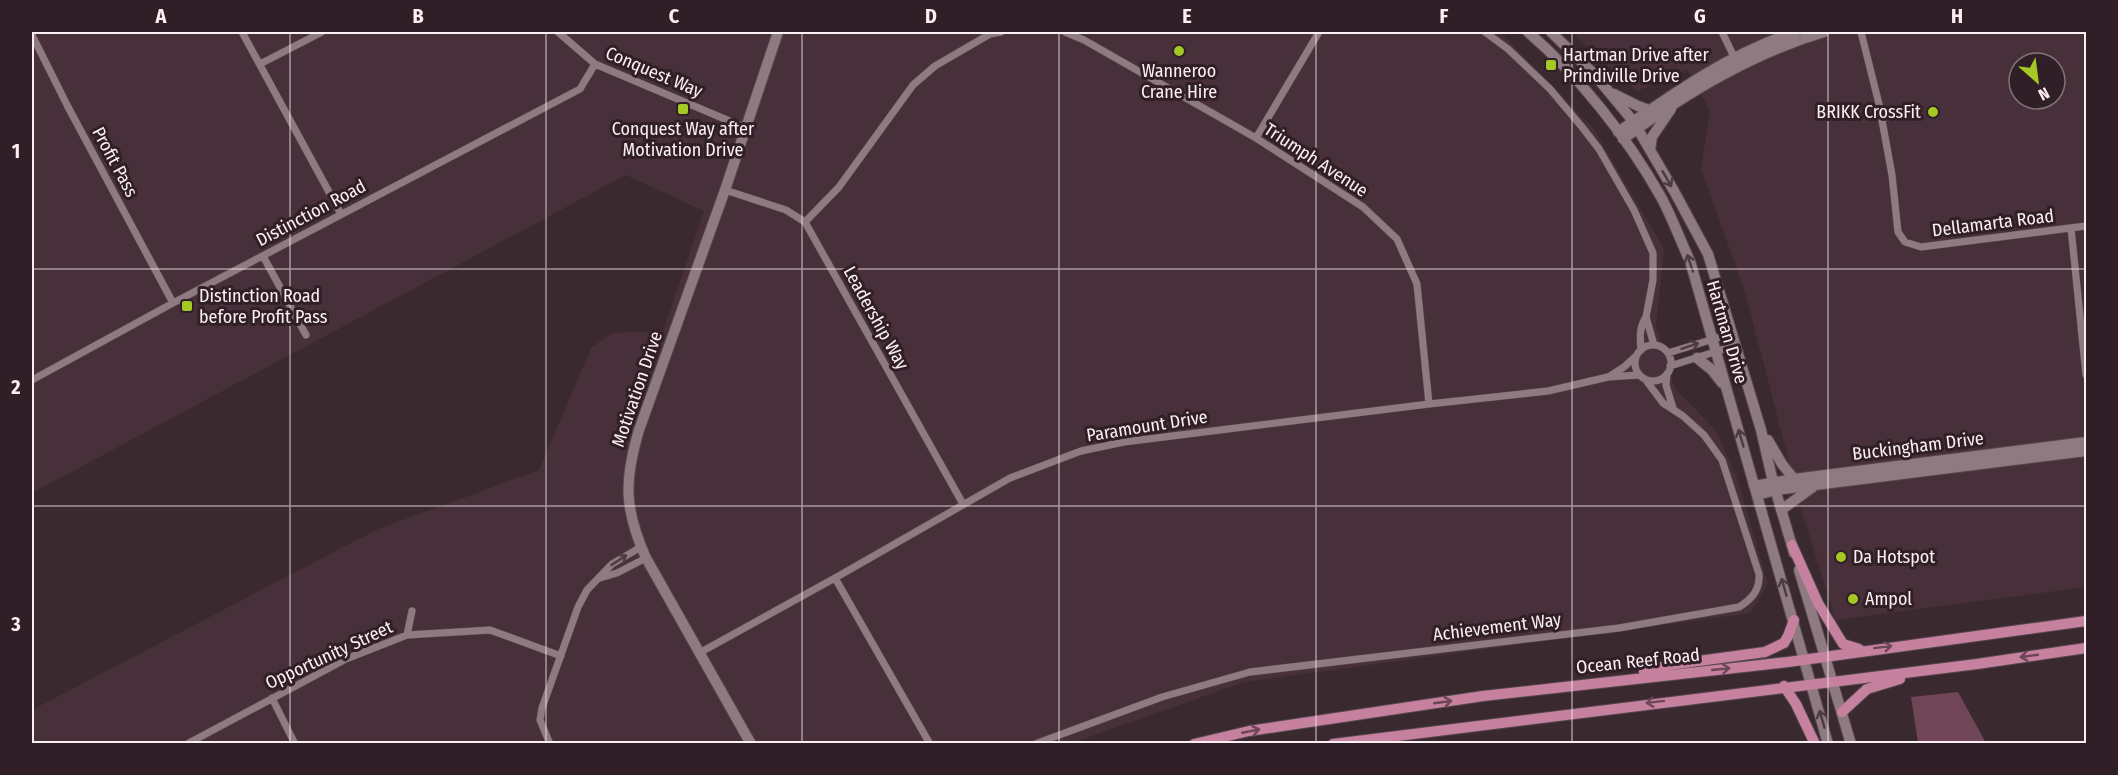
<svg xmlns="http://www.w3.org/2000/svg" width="2118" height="775" viewBox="0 0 2118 775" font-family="'Fira Sans Condensed',sans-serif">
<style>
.built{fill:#48303a;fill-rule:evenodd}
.green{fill:#6f4557}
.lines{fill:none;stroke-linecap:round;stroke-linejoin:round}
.street-casing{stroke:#56474d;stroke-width:8}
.secondary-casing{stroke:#56474d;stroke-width:12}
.primary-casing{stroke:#56474d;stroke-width:12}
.street{stroke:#8f7a82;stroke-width:7}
.secondary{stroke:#8f7a82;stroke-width:10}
.primary{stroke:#c6819f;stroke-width:10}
.oneway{stroke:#4d3a42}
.oneway2{stroke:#6d4657}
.grid{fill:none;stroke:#fceff4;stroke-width:1.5;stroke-opacity:0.55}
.poi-dot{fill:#a4c824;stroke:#311f27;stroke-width:2}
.labels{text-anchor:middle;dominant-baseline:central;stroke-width:6;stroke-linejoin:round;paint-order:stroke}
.poi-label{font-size:18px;fill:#fceff4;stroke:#311f27;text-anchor:start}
.street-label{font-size:18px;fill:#fceff4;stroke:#311f27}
.neatline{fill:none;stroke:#fceff4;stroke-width:2}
.grid-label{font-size:20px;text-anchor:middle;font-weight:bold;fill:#fceff4}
</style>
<rect width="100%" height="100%" fill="#3b2930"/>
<path class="built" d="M32 32H1497L1504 36 1593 128 1664 249 1656 326 1674 387 1716 431 1736 475 1768 584 1750 613 1244 682 1072 743H32V710L378 529 539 470 591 348 612 333 663 331 704 211 626 175 32 493Z
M1571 32H2086V587L1836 620 1804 519 1745 292 1701 169 1710 111 1688 70 1637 91ZM2019 63H2055V99H2019Z"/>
<path class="green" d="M1958 692 1986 743H1918L1911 697Z"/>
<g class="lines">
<g class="street-casing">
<path id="street" d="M242 32 341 214
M558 32 595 64 746 128
M1065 32 1084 40 1256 138 1363 207 1397 239 1417 284 1429 404
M1485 32 1508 49 1550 89 1582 127 1599 149 1634 210 1653 253V280L1646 317 1654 345
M1722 32 1736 61
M1861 32 1879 104 1892 175 1898 232 1905 242 1921 247 2086 226
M32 35 67 105 173 303
M260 64 322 32
M1256 138 1319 32
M725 190 786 210 805 222 963 504
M805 222 839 187 913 85 935 66 990 34 1001 32
M2071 228 2086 375
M263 256 306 335
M1635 363a18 18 0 1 1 36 0a18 18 0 1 1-36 0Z
M1641 350C1640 338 1639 328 1646 317
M1668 353 1733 333
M1670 366 1737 345
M1667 374 1666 385 1673 408
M1610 376 1624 367 1636 356
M32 380 173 303 580 89 595 64
M600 578 617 573 646 558
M835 578 930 744
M407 635 412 611
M701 652 835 578 1010 478 1081 451 1124 442 1429 404 1548 391 1608 377 1639 375
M272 698 295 744
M187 744 346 659 407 635 490 630 561 656
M550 744 540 720 542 708 578 607 587 590 612 564 641 547
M1035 744 1162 697 1250 672 1619 628 1739 607C1752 599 1760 590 1759 574L1722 460 1704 435 1683 416 1663 403 1645 379"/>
</g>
<g class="secondary-casing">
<path id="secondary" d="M1528 32C1580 77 1627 137 1661 197 1672 217 1680 240 1690 261L1828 744
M1551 32 1594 74 1633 121 1674 191 1708 254 1761 430 1773 482 1794 553
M1614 94 1638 106 1649 110
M1618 132C1674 93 1729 54 1795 32
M1623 139C1685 94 1750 54 1824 32
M1650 150 1652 137 1671 109
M1697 358 1712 370 1722 383
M1768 440 1782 464 1794 479
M1754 486 1794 479 2086 442
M1757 495 1776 490 2086 451
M1781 510 1813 487
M1799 570 1851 744
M751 744 646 558C624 509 624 481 639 430L725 190 778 32"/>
</g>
<g class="primary-casing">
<path id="primary" d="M1792 545 1818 603 1843 644 1859 649
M1644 672 1669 665 1765 652 1784 643 1788 636 1794 620
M1784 686 1796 704 1815 744
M1842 712 1867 689 1900 679
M1194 744 1249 731 1483 696 1788 662 2086 621
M1333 744 1977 664 2086 648"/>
</g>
<use href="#street" class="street"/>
<use href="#secondary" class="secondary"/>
<use href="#primary" class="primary"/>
</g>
<defs><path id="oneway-shaft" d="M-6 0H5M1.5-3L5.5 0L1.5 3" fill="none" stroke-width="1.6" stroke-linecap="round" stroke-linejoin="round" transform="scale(1.5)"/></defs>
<g class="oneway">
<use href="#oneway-shaft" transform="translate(1667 179) rotate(60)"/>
<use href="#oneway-shaft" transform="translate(1690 263) rotate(-109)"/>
<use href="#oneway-shaft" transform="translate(1690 346) rotate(-18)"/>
<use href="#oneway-shaft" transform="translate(1741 438) rotate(-106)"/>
<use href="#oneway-shaft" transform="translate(619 560) rotate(-33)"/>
<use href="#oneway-shaft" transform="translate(1784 587) rotate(-106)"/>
<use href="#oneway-shaft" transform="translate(1822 719) rotate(-106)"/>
</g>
<g class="oneway2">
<use href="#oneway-shaft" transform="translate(1883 647) rotate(-7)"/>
<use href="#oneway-shaft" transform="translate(2029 656) rotate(172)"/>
<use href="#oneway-shaft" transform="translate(1721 669) rotate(-6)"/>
<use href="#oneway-shaft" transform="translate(1443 702) rotate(-8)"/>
<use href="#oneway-shaft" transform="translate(1655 702) rotate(173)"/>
<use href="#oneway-shaft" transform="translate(1251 731) rotate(-11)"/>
</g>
<path class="grid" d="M290 32V744M546 32V744M802 32V744M1059 32V744M1316 32V744M1572 32V744M1828 32V744M32 269H2086M32 506H2086"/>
<g class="poi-dot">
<circle cx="1179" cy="51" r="6"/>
<rect x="1545" y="59" width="12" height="12" rx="3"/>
<rect x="677" y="103" width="12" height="12" rx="3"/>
<circle cx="1933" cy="112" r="6"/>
<rect x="181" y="300" width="12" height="12" rx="3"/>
<circle cx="1841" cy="557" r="6"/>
<circle cx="1853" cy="599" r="6"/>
</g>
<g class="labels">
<g class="poi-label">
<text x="1563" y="55">Hartman Drive after<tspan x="1563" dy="21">Prindiville Drive</tspan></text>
<text x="1179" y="71" text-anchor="middle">Wanneroo<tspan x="1179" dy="21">Crane Hire</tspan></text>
<text x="1921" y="112" text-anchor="end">BRIKK CrossFit</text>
<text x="683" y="129" text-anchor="middle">Conquest Way after<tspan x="683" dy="21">Motivation Drive</tspan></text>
<text x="199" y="296">Distinction Road<tspan x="199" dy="21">before Profit Pass</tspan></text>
<text x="1853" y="557">Da Hotspot</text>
<text x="1865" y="599">Ampol</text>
</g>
<g class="street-label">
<text transform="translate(654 72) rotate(23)">Conquest Way</text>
<text transform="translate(1316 160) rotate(33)">Triumph Avenue</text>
<text transform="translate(115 162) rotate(62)">Profit Pass</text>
<text transform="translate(311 213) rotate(-28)">Distinction Road</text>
<text transform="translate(1993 223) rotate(-7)">Dellamarta Road</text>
<text transform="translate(876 318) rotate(61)">Leadership Way</text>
<text transform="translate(1727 332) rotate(74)">Hartman Drive</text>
<text transform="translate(637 389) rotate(-71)">Motivation Drive</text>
<text transform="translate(1147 426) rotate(-9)">Paramount Drive</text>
<text transform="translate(1918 446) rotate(-7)">Buckingham Drive</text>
<text transform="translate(1497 627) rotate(-7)">Achievement Way</text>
<text transform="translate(329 655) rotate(-25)">Opportunity Street</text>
<text transform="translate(1638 661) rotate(-6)">Ocean Reef Road</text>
</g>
</g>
<rect width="2118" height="775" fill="none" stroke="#311f27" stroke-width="66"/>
<g transform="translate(2037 81) rotate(152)"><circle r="28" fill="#311f27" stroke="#827279" stroke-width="1.5"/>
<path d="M0-4.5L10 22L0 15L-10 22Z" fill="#a4c824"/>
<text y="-9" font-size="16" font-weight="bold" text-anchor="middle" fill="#fceff4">N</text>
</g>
<rect x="33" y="33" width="2052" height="709" class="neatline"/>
<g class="grid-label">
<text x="161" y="23">A</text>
<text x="418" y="23">B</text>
<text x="674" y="23">C</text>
<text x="931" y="23">D</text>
<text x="1187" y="23">E</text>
<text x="1444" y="23">F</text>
<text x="1700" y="23">G</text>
<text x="1957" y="23">H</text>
<text x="16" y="158">1</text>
<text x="16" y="394">2</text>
<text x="16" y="631">3</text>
</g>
</svg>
